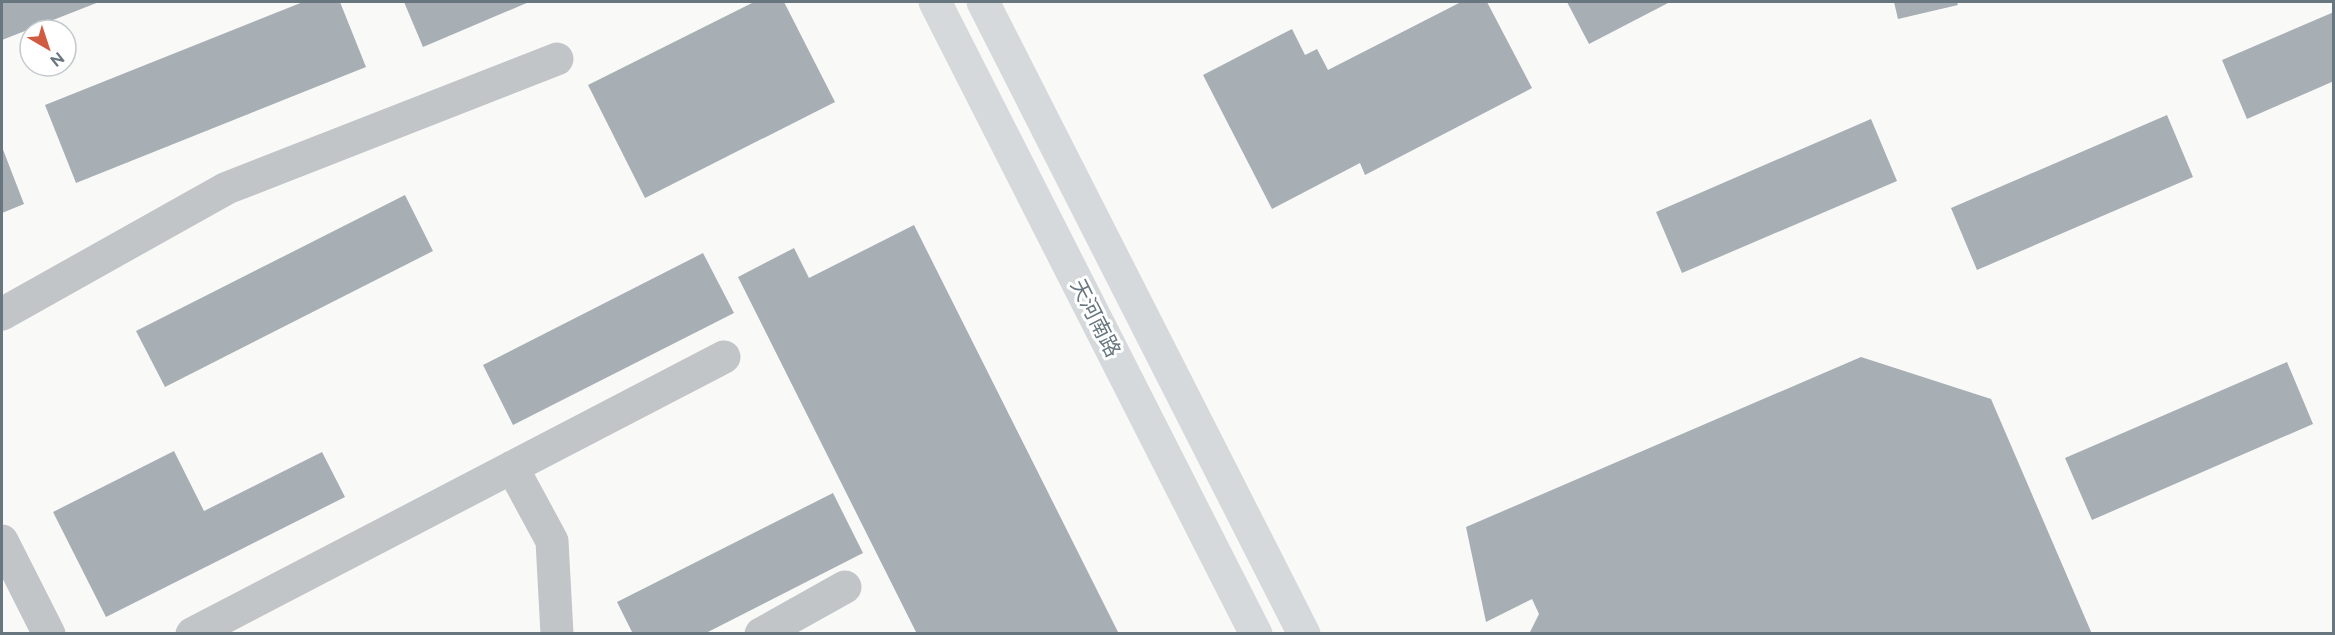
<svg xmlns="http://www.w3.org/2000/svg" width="2335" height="635" viewBox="0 0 2335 635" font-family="Raleway,'Noto Sans SC',sans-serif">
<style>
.building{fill:#a7aeb4}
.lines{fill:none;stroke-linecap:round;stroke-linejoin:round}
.minor{stroke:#c1c5c8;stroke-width:33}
.primary{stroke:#d5d9db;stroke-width:33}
.labels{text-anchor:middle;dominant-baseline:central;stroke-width:6;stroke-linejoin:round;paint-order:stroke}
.street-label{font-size:21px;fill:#67767f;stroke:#fff}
</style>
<rect width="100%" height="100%" fill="#f9f9f8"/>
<path class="building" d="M2 2H99L2 40Z
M303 2H340L366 67 76 183 45 105Z
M404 2H529L423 47Z
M754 2H784L835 102 645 198 588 85Z
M1461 2H1487L1532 88 1365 175 1360 163 1272 209 1203 75 1292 29 1305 55 1317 49 1328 70Z
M1567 2H1670L1589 44Z
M1894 2H1957L1958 5 1898 19Z
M2334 12V81L2247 119 2222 60Z
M2167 115 2193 177 1977 270 1951 208Z
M1871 119 1897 181 1682 273 1656 212Z
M2 147 24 204 2 213Z
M405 195 433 251 165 387 136 331Z
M914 225 1119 634H917L738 277 794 248 809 278Z
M703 253 734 313 513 425 483 365Z
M1861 357 1991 399 2092 634H1529L1539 614 1532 599 1486 622 1466 527Z
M2287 362 2313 424 2092 520 2065 458Z
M174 451 204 511 322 452 345 497 106 617 53 512Z
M833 493 863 553 704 634H633L617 602Z"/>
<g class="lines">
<path class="minor" d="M2 314 227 188 557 59
M512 467 552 541 557 634
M2 541 49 634
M192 634 724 357
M761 634 845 587"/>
<path class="primary" d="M935 2 1256 634
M983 2 1304 634"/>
</g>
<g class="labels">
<g class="street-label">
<text transform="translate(1096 318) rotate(63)">天河南路</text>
</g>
</g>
<rect width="2335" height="635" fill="none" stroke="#67767f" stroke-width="6"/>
<g transform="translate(48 48) rotate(141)"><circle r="28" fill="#ffffff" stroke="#c2c8cc" stroke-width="1.5"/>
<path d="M0-4.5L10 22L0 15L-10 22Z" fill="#d05b41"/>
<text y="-9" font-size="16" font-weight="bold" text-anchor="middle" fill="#67767f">N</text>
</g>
</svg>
